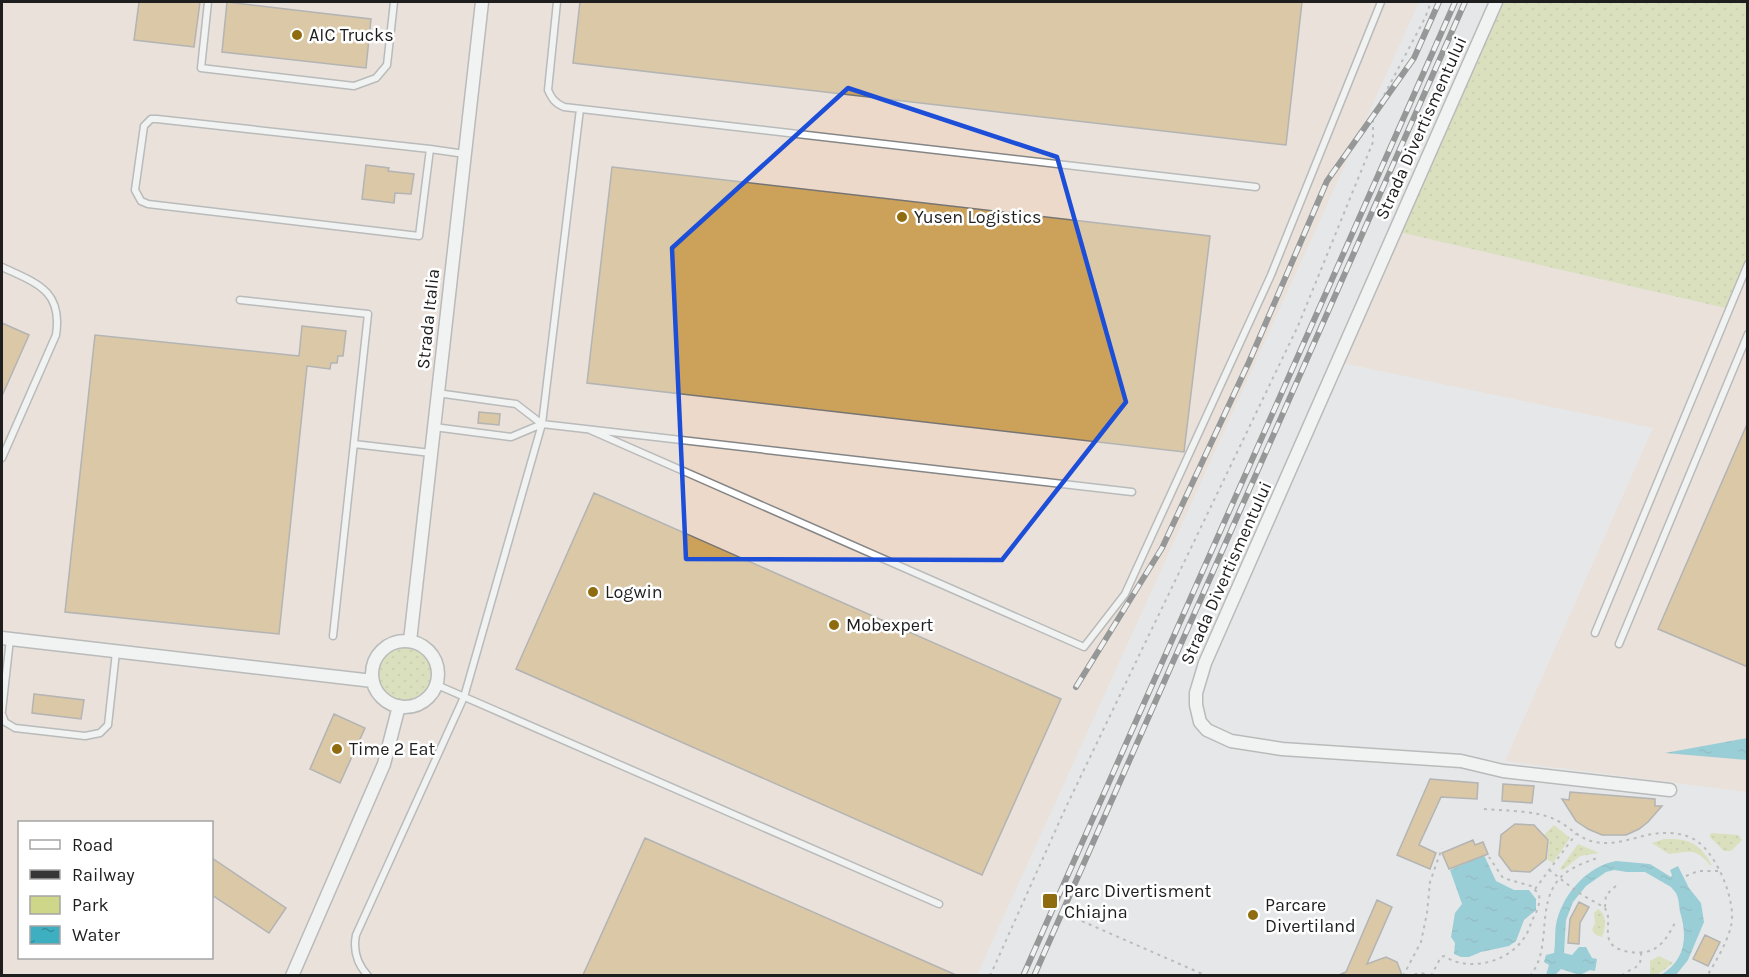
<svg xmlns="http://www.w3.org/2000/svg" width="1749" height="977" viewBox="0 0 1749 977" font-family="Karla,sans-serif">
<style>
.industrial{fill:#edd9ca;fill-rule:evenodd}
.green{fill:url(#green-dots)}
.water{fill:url(#water-ripples)}
.building{fill:#cca25a;stroke:#767574;stroke-width:1.5}
.lines{fill:none;stroke-linecap:round;stroke-linejoin:round}
.lane-casing{stroke:#848586;stroke-width:9}
.street-casing{stroke:#848586;stroke-width:15}
.path{stroke:#868788;stroke-width:2;stroke-dasharray:3 4.5;stroke-linecap:butt}
.lane{stroke:#fff;stroke-width:6}
.street{stroke:#fff;stroke-width:12}
.rail-casing{stroke:#363637;stroke-width:6}
.rail{stroke:#fff;stroke-width:4;stroke-dasharray:11;stroke-linecap:butt}
.marked{fill:none;stroke:#1d4ed8;stroke-width:4.5;stroke-linejoin:round}
.poi-dot{fill:#906c11;stroke:#fff;stroke-width:2}
.labels{text-anchor:middle;dominant-baseline:central;stroke-width:5;stroke-linejoin:round;paint-order:stroke}
.poi-label{font-size:18px;fill:#1e1e1f;stroke:#fff;text-anchor:start}
.street-label{font-size:18px;fill:#1e1e1f;stroke:#fff}
</style>
<defs>
<pattern id="green-dots" width="8" height="8" patternUnits="userSpaceOnUse" patternTransform="scale(1.5)"><rect width="8" height="8" fill="#cdd689"/><path d="M2 2h.1M6 6h.1" fill="none" stroke="#b0b776" stroke-width="1.8" stroke-linecap="round"/></pattern>
<pattern id="water-ripples" width="26" height="14" patternUnits="userSpaceOnUse" patternTransform="scale(1.5)"><rect width="26" height="14" fill="#3eafc1"/><path d="M2 4q2-2 4 0t4 0M15 11q2-2 4 0t4 0" fill="none" stroke="#338e9c"/></pattern>
</defs>
<rect width="100%" height="100%" fill="#e6e7e8"/>
<path class="industrial" d="M2 2H1419L977 975 2 976ZM20 822H212V958H20Z
M1395 231 1728 309 1747 264V792L1505 761 1653 428 1338 362Z"/>
<path class="green" d="M1496 2H1747V264L1729 309 1395 231Z
M372 674a33 33 0 1 1 66 0a33 33 0 1 1-66 0Z
M1554 825 1570 838 1553 863 1547 859 1549 840 1544 835Z
M1712 833 1738 835 1742 840 1731 851H1724L1710 837V834Z
M1664 839C1690 838 1699 843 1712 865H1710C1695 847 1690 852 1669 854L1652 843Z
M1578 844 1599 853 1580 856 1563 870 1560 869Z
M1598 909C1607 915 1606 927 1602 937L1596 935 1592 930 1595 923 1594 913Z
M1659 956 1673 963 1657 975H1650V961Z"/>
<path class="water" d="M1747 738V760L1665 753Z
M1484 855 1496 881 1514 890H1529L1536 899V910L1524 920 1516 941 1509 946 1481 952 1469 957H1461L1454 954 1455 943 1451 937 1455 913 1462 904 1450 870Z
M1616 861 1650 864 1671 877 1672 875 1670 870 1678 866 1689 888 1701 903 1704 922 1688 960 1676 975H1661C1685 960 1688 938 1680 912 1679 905 1679 899 1676 893L1671 887 1645 872H1627L1614 870 1606 872 1586 886 1573 902 1566 920 1564 953 1572 955 1579 947H1586L1592 958 1597 959 1595 971 1590 970 1580 975 1561 969 1555 975H1546L1549 965 1544 962 1546 955 1554 953C1556 942 1554 931 1557 920 1564 893 1588 866 1616 861Z"/>
<path class="building" d="M139 2H200L194 47 134 40Z
M227 2 371 19 366 68 222 52Z
M580 2H1302L1286 145 573 63Z
M366 165 389 168 388 171 414 174 411 194 395 193 394 203 362 199Z
M612 167 1210 236 1184 452 587 383Z
M2 323 29 335 2 396Z
M302 326 346 331 343 356H338L337 363H331L330 369 307 366 279 634 65 612 95 335 299 356Z
M479 412 500 414 499 425 478 423Z
M1748 422V667L1658 629Z
M594 493 1061 699 982 875 516 669Z
M34 694 84 700 81 719 32 713Z
M334 714 365 728 340 783 310 769Z
M1430 779 1478 783 1477 799 1441 797 1419 845 1436 853 1430 869 1397 855Z
M1503 784 1534 786 1532 803 1502 801Z
M1570 792 1655 799V806H1662L1648 822 1639 829 1626 835H1602L1588 829 1576 821 1562 799 1569 800Z
M1515 824 1534 825 1548 840 1546 859 1530 872 1511 871 1499 855 1501 835Z
M645 838 956 975H583Z
M1473 840 1475 845 1483 842 1488 854 1449 869 1442 853Z
M212 858 286 908 269 933 212 895Z
M1377 900 1392 907 1367 964 1386 957 1397 962 1402 975H1339L1346 972Z
M1579 902 1589 907 1580 923 1579 944 1568 943 1570 919Z
M1705 935 1720 942 1708 966 1693 959Z"/>
<g class="lines">
<g class="lane-casing">
<path id="lane" d="M208 2 201 68 354 86 376 78 387 65 394 2
M557 2 548 90C552 99 555 103 564 107L1256 187
M430 149 419 236 148 204 141 201 135 190 144 126 151 119H157L430 149 465 154
M2 267C36 283 63 290 56 335L2 458
M240 300 368 314 333 636
M437 393 516 404 542 424 1132 492
M434 427 511 437 542 424
M590 430 1084 647 1125 594 1271 275 1381 2
M354 444 431 453
M1595 633 1748 264
M1619 644 1748 334
M437 685 939 904
M2 711 10 639
M2 714 5 722 15 728 85 736 100 733 108 725 116 652
M368 976C357 964 353 950 356 935L464 697 542 424 580 109"/>
</g>
<g class="street-casing">
<path id="street" d="M1496 2 1205 663 1196 693V705L1200 722 1207 730 1231 741 1282 749 1461 761 1503 771 1670 790
M2 638 373 681
M372 674a33 33 0 1 1 66 0a33 33 0 1 1-66 0Z
M410 641 482 2
M292 976 384 764 399 706"/>
</g>
<path class="path" d="M1484 809C1505 811 1537 810 1556 820 1569 826 1579 839 1595 842 1621 847 1642 832 1667 833 1677 833 1688 835 1697 841 1717 855 1737 902 1731 926 1727 943 1716 961 1707 976
M1549 870C1564 881 1578 894 1595 902 1599 905 1604 906 1606 910 1611 919 1605 932 1610 942 1617 954 1647 956 1657 947 1666 941 1671 930 1676 921
M1686 876 1698 871H1718
M1535 889 1576 834
M1605 907 1606 895 1619 883
M1075 918 1207 976
M990 976 1066 807 1298 326 1373 142V116L1425 18 1431 2
M1403 976 1421 942 1427 913 1430 882 1442 848
M1407 976 1421 973 1430 975
M1431 976 1441 957 1444 956C1448 958 1452 961 1457 962 1486 970 1521 954 1530 926 1534 914 1541 908 1539 894L1531 886 1503 878 1489 857
M1530 976C1553 948 1535 905 1560 878 1569 868 1584 863 1597 858
M1622 976C1633 965 1642 971 1641 952"/>
<use href="#lane" class="lane"/>
<use href="#street" class="street"/>
<g class="rail-casing">
<path id="rail" d="M1076 687 1162 548 1249 362 1327 181 1414 58 1439 2
M1023 976 1455 2
M1034 976 1465 2"/>
</g>
<use href="#rail" class="rail"/>
</g>
<path d="M0 0H1749V977H0ZM848 88 1057 157 1126 402 1002 560 686 559 672 248Z" fill="#e6e7e8" fill-opacity=".55" fill-rule="evenodd"/>
<path class="marked" d="M848 88 1057 157 1126 402 1002 560 686 559 672 248Z"/>
<g class="poi-dot">
<circle cx="297" cy="35" r="6"/>
<circle cx="902" cy="217" r="6"/>
<circle cx="593" cy="592" r="6"/>
<circle cx="834" cy="625" r="6"/>
<circle cx="337" cy="749" r="6"/>
<rect x="1042" y="893" width="16" height="16" rx="3"/>
<circle cx="1253" cy="915" r="6"/>
</g>
<g class="labels">
<g class="poi-label">
<text x="309" y="35">AIC Trucks</text>
<text x="914" y="217">Yusen Logistics</text>
<text x="605" y="592">Logwin</text>
<text x="846" y="625">Mobexpert</text>
<text x="349" y="749">Time 2 Eat</text>
<text x="1064" y="891">Parc Divertisment<tspan x="1064" dy="21">Chiajna</tspan></text>
<text x="1265" y="905">Parcare<tspan x="1265" dy="21">Divertiland</tspan></text>
</g>
<g class="street-label">
<text transform="translate(1421 128) rotate(-66)">Strada Divertismentului</text>
<text transform="translate(428 319) rotate(-84)">Strada Italia</text>
<text transform="translate(1226 573) rotate(-66)">Strada Divertismentului</text>
</g>
</g>
<rect width="1749" height="977" fill="none" stroke="#1e1e1f" stroke-width="6"/>
<rect x="18" y="821" width="195" height="138" fill="#ffffff" stroke="#a5a5a5" stroke-width="1.5"/>
<rect x="30" y="840" width="30" height="9" fill="#ffffff" stroke="#a5a5a5" stroke-width="1.5"/>
<text x="72" y="851" font-size="18" fill="#1e1e1f">Road</text>
<rect x="30" y="870" width="30" height="9" fill="#363637" stroke="#a5a5a5" stroke-width="1.5"/>
<text x="72" y="881" font-size="18" fill="#1e1e1f">Railway</text>
<rect x="30" y="896" width="30" height="18" fill="#cdd689" stroke="#a5a5a5" stroke-width="1.5"/>
<text x="72" y="911" font-size="18" fill="#1e1e1f">Park</text>
<rect x="30" y="926" width="30" height="18" fill="url(#water-ripples)" stroke="#a5a5a5" stroke-width="1.5"/>
<text x="72" y="941" font-size="18" fill="#1e1e1f">Water</text>
</svg>
